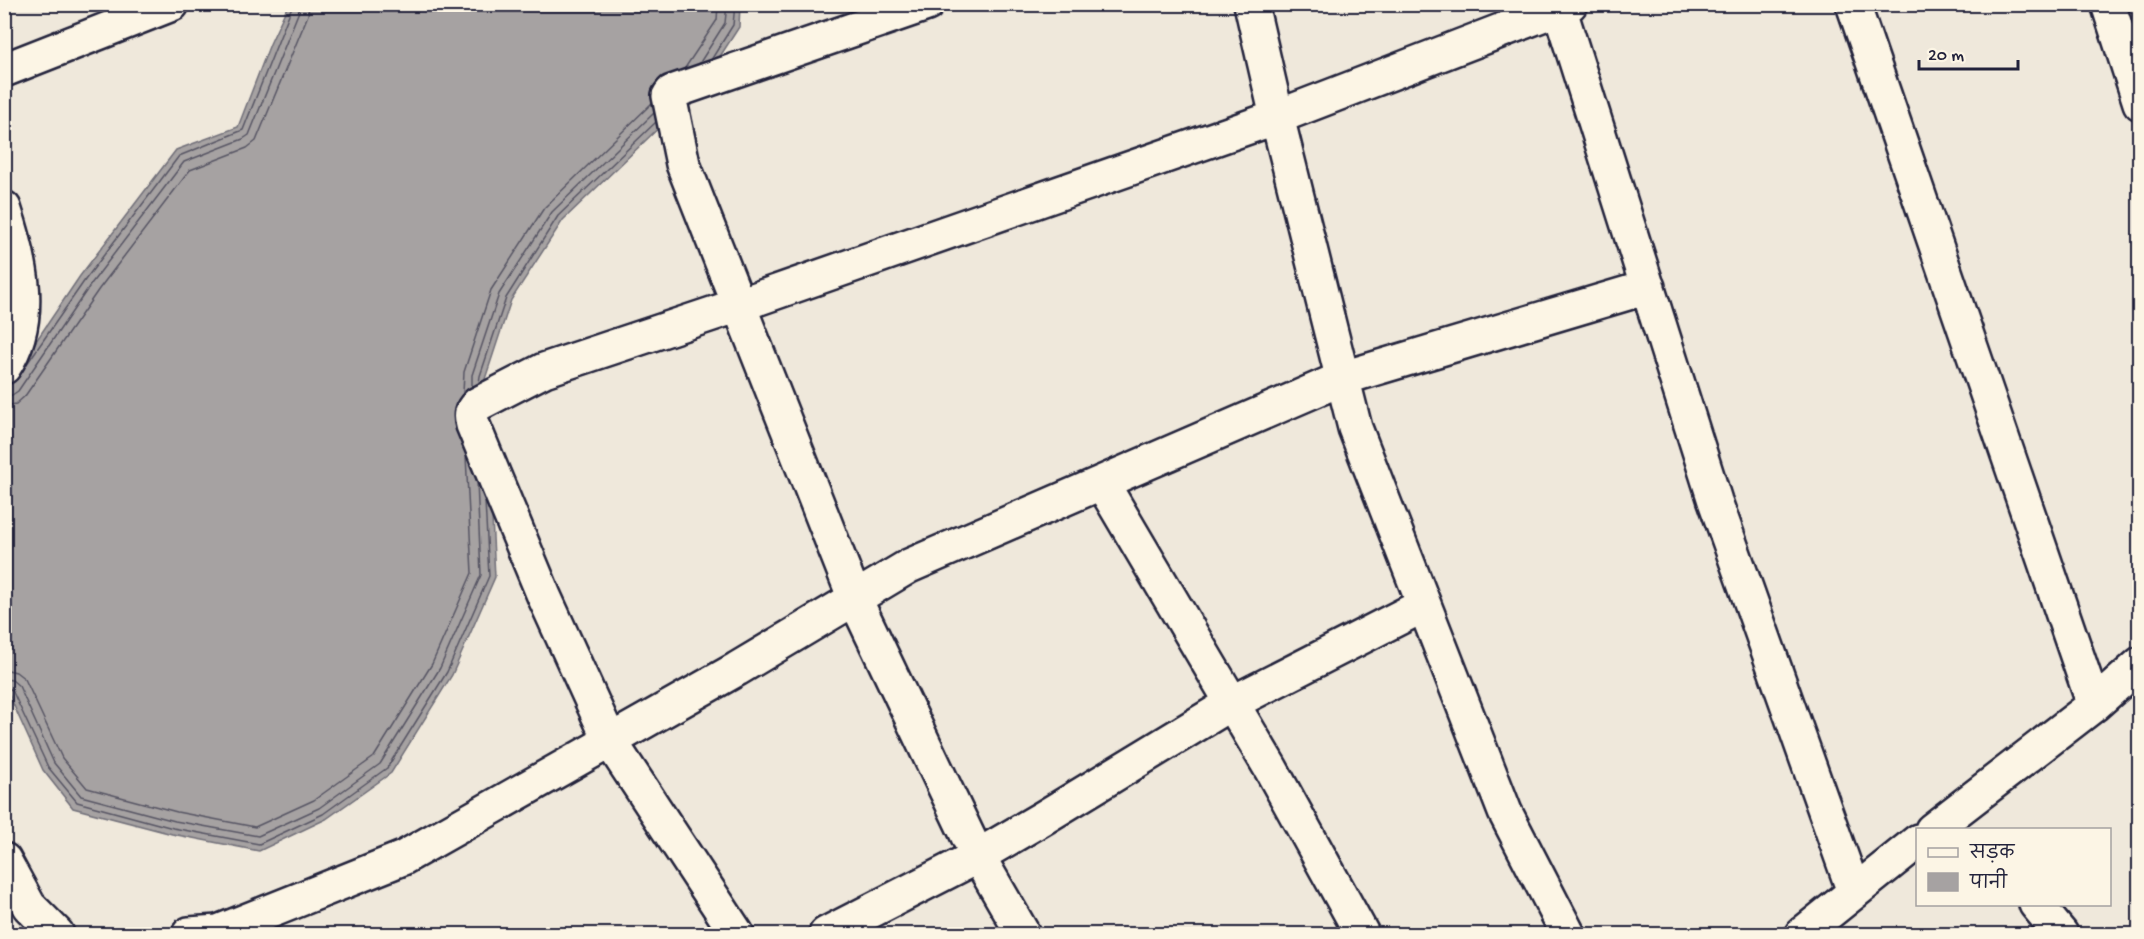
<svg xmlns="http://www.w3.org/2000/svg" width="2144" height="939" viewBox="0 0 2144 939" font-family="'Gochi Hand','Playpen Sans Deva',sans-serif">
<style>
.water{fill:#a6a2a2;stroke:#716f79;stroke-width:1.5}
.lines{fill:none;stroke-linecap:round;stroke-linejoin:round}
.shore{stroke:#575564;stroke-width:1.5}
.street-casing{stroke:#22223b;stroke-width:38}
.street{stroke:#fcf5e5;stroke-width:33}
</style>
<rect width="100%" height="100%" fill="#efe8db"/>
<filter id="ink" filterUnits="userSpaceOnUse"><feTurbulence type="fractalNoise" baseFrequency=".0167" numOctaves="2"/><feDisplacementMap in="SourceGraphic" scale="12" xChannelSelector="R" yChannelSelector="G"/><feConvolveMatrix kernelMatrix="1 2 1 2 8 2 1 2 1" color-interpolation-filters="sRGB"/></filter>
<g filter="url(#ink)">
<path class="water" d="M288 5H740L739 27 699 89 563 220 511 300 485 379 495 577 452 675 391 773 326 819 259 851 172 834 73 808 43 770 5 686V387L80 276 176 150 238 127 270 44Z"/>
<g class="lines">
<path class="shore" d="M711 60 733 25 735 4
M699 64 725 23 727 4
M685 68 717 20 718 4
M22 371 85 280 179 156 243 130 293 4
M479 383 480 376 506 298 558 216 656 122
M472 387V375L499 294 552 212 654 113
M463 393 464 372 491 290 544 208 652 103
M4 397 12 395 18 391 91 284 184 162 243 139 249 135 299 11 300 4
M4 406 16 404 25 396 99 289 190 170 247 148 256 141 308 15 309 4
M4 669 16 672 25 679 62 758 87 788 177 812 255 827 314 800 374 757 432 664 472 573 466 456
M4 679 12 680 19 686 54 763 81 796 175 821 258 836 319 808 380 764 440 668 481 575 477 481
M4 686 12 690 48 767 77 802 173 828 259 844 323 814 387 768 447 672 489 576 485 501"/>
<g class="street-casing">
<path id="street" d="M927 4 672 92 669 96 683 164 855 599 974 849 1023 934
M1251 4 1277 117 1355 428 1505 812 1568 934
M1558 4 1715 501 1854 892
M1853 4 2094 705
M2108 4 2140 103
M4 70 172 4
M4 208C21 259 36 319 4 367
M1102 483 1271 769 1362 934
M1932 830 2094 705 2140 664
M4 860 29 906 57 934
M2036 904 2061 934
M189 934 218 932 403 858 737 669 909 566 1343 378 1648 287
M737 934 610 741 544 596 473 425C470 414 471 411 478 404L544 370 739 305 1277 117 1570 4
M826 934 978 856 1043 818 1232 703 1424 605
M1802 934 1918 841"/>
</g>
<use href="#street" class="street"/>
</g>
</g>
<rect width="2144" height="939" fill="none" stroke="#fcf5e5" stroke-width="24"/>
<rect x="12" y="12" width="2120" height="915" fill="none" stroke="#22223b" stroke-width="2" filter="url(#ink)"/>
<rect x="1916" y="828" width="195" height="78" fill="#fcf5e5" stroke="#a5a1a1" stroke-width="1.5"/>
<rect x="1928" y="848" width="30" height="9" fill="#fcf5e5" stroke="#a5a1a1" stroke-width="1.5"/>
<text x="1970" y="858" font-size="18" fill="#22223b">सड़क</text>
<rect x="1928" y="873" width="30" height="18" fill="#a6a2a2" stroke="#a5a1a1" stroke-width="1.5"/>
<text x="1970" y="888" font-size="18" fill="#22223b">पानी</text>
<path d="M1919 60v9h99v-9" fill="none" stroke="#22223b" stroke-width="3"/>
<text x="1928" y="60" font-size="18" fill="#22223b" stroke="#fcf5e5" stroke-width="4.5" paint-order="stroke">20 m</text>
</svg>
